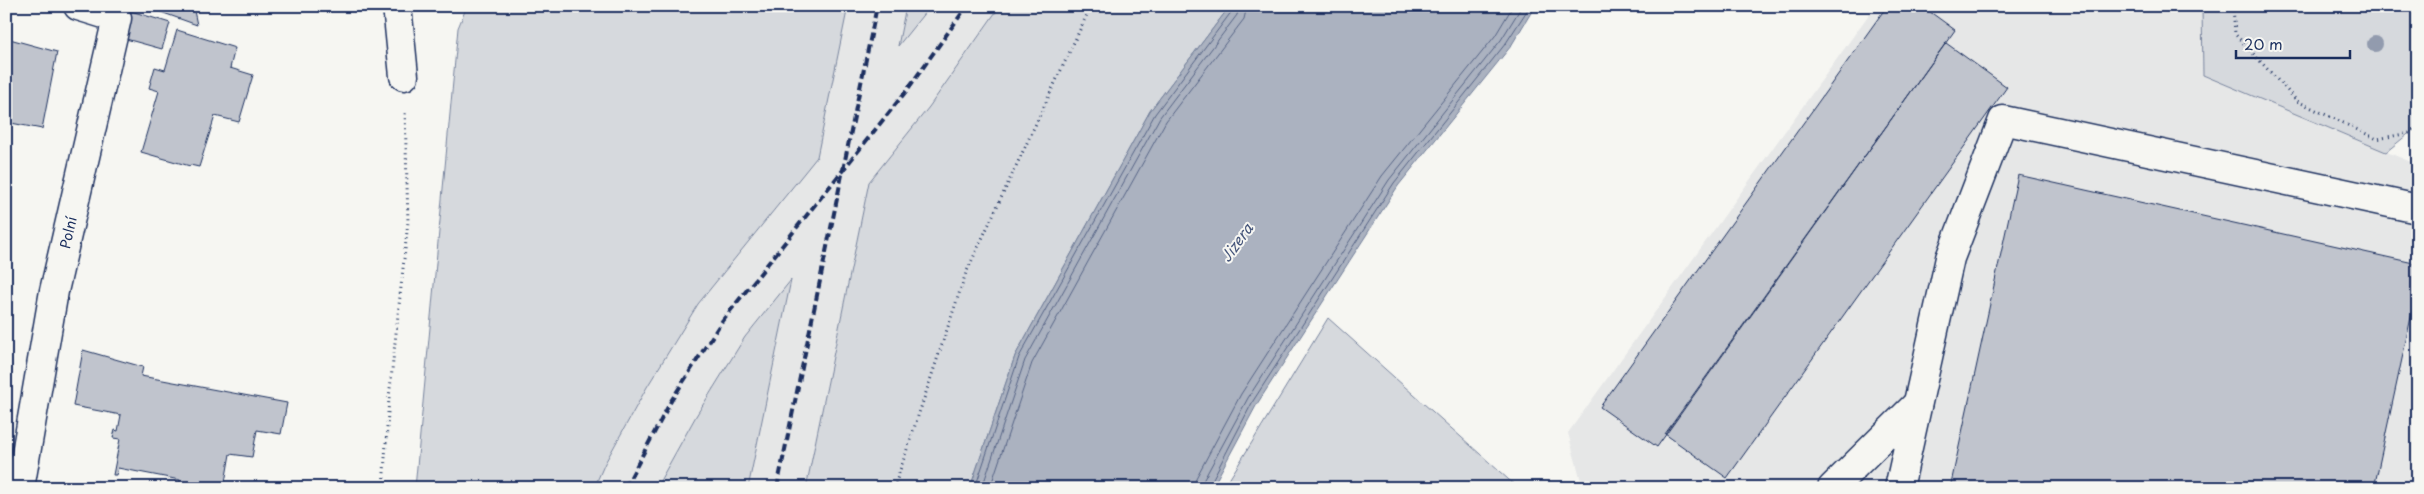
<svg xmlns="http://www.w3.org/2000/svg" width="2424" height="494" viewBox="0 0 2424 494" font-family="'Playpen Sans',sans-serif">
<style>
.built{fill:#e6e7e7}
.green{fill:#d6d9dd;stroke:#78849e}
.water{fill:#abb2c0;stroke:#717e99}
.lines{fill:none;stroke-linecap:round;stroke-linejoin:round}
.shore{stroke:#556385;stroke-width:1}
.building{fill:#c0c4cd;stroke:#1b2f5e}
.minor-casing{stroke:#1b2f5e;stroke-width:31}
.path{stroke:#1b2f5e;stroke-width:3;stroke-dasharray:1 4;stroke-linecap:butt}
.minor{stroke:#f6f6f2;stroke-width:28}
.rail{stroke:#1b2f5e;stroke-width:4;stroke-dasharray:8 4;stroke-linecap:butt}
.tree{fill:#929bae}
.labels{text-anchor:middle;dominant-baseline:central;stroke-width:4;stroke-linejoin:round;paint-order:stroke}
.street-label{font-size:14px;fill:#1b2f5e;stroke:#f6f6f2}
.water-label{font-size:15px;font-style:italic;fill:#46567b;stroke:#f6f6f2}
</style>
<rect width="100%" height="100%" fill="#f6f6f2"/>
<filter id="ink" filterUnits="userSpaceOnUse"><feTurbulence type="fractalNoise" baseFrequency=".02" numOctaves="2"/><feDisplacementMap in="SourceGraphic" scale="10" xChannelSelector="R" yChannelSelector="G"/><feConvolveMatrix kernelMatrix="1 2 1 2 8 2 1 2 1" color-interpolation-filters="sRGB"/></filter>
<g filter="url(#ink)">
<path class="built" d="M848 6H906L898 45 930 6H1000L929 107 869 182 806 488H748L791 281 745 337 696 416 656 488H594L605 463 647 387 698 304 816 157Z
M1875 6H2202L2203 75 2418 165V488H1583L1568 433Z"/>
<path class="green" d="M467 6H848L817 157 698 304 647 387 605 463 594 488H415L458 28Z
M906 6H930L898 46Z
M1000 6H1230L1150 111 1015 356 970 488H806L869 182 929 107Z
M2202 6H2418V126L2386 152 2203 75Z
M791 280 748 488H656L696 416 745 337Z
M1328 318 1518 488H1224Z"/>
<path class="water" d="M1230 6H1535L1511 46 1398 186 1257 404 1212 488H970L1015 356 1150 111Z"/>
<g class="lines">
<path class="shore" d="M975 488 1019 357 1155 114 1232 11 1233 6
M982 488 1025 360 1160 117 1237 15 1239 6
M990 488 1032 363 1166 121 1244 19 1247 6
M1194 488 1196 478 1241 394 1382 176 1495 36 1513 6
M1202 488 1203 481 1248 398 1389 180 1501 40 1522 6
M1208 488 1253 401 1394 183 1506 43 1530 6"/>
</g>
<path class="building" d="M156 6H193L197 25 158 11Z
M1887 6H1922L1955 30 1657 447 1600 407Z
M131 11 170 23 162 49 126 39Z
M177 30 235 48 230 68 253 75 239 122 215 116 199 167 190 165V166L141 152 159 91 149 88 155 67 165 70Z
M6 38 57 52 42 129 6 122V101L12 80 6 78Z
M1946 43 2007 87 1727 478 1665 434Z
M2018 175 2418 264V285L2374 488H1950Z
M83 350 143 367 141 376 287 403 281 434 257 430 252 457 230 454 224 488H179L180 480 118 468 116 475H113L120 439 113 438 115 430 118 431 121 415 73 406Z"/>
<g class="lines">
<g class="minor-casing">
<g id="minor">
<path d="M397 6 404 76"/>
<path id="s1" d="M20 488 54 291 117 18 78 6"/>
<path d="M1832 488 1917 404"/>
<path d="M1899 488 1950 258 2003 120 2418 209"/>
</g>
</g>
<path class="path" d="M2233 6 2235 34 2297 101 2377 139 2409 133 2418 126
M383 488 389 398 408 222 405 110
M894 488 966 273 1091 6"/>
<use href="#minor" class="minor"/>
<path class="rail" d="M625 488 671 401 722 321 907 90 967 6
M777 488 877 6"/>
</g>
<circle class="tree" cx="2375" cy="44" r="8"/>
</g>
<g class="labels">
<g class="street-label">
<text stroke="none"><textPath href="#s1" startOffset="260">Polní</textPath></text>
</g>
<g class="water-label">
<text transform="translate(1236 242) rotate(-54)">Jizera</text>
</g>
</g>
<rect width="2424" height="494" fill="none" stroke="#f6f6f2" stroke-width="25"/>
<rect x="12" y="12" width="2399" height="469" fill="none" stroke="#1b2f5e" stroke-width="2" filter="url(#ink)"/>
<path d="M2236 50v8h114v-8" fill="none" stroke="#1b2f5e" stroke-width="2.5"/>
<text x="2244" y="50" font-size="15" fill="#1b2f5e" stroke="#f6f6f2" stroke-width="4" paint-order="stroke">20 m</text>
</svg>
